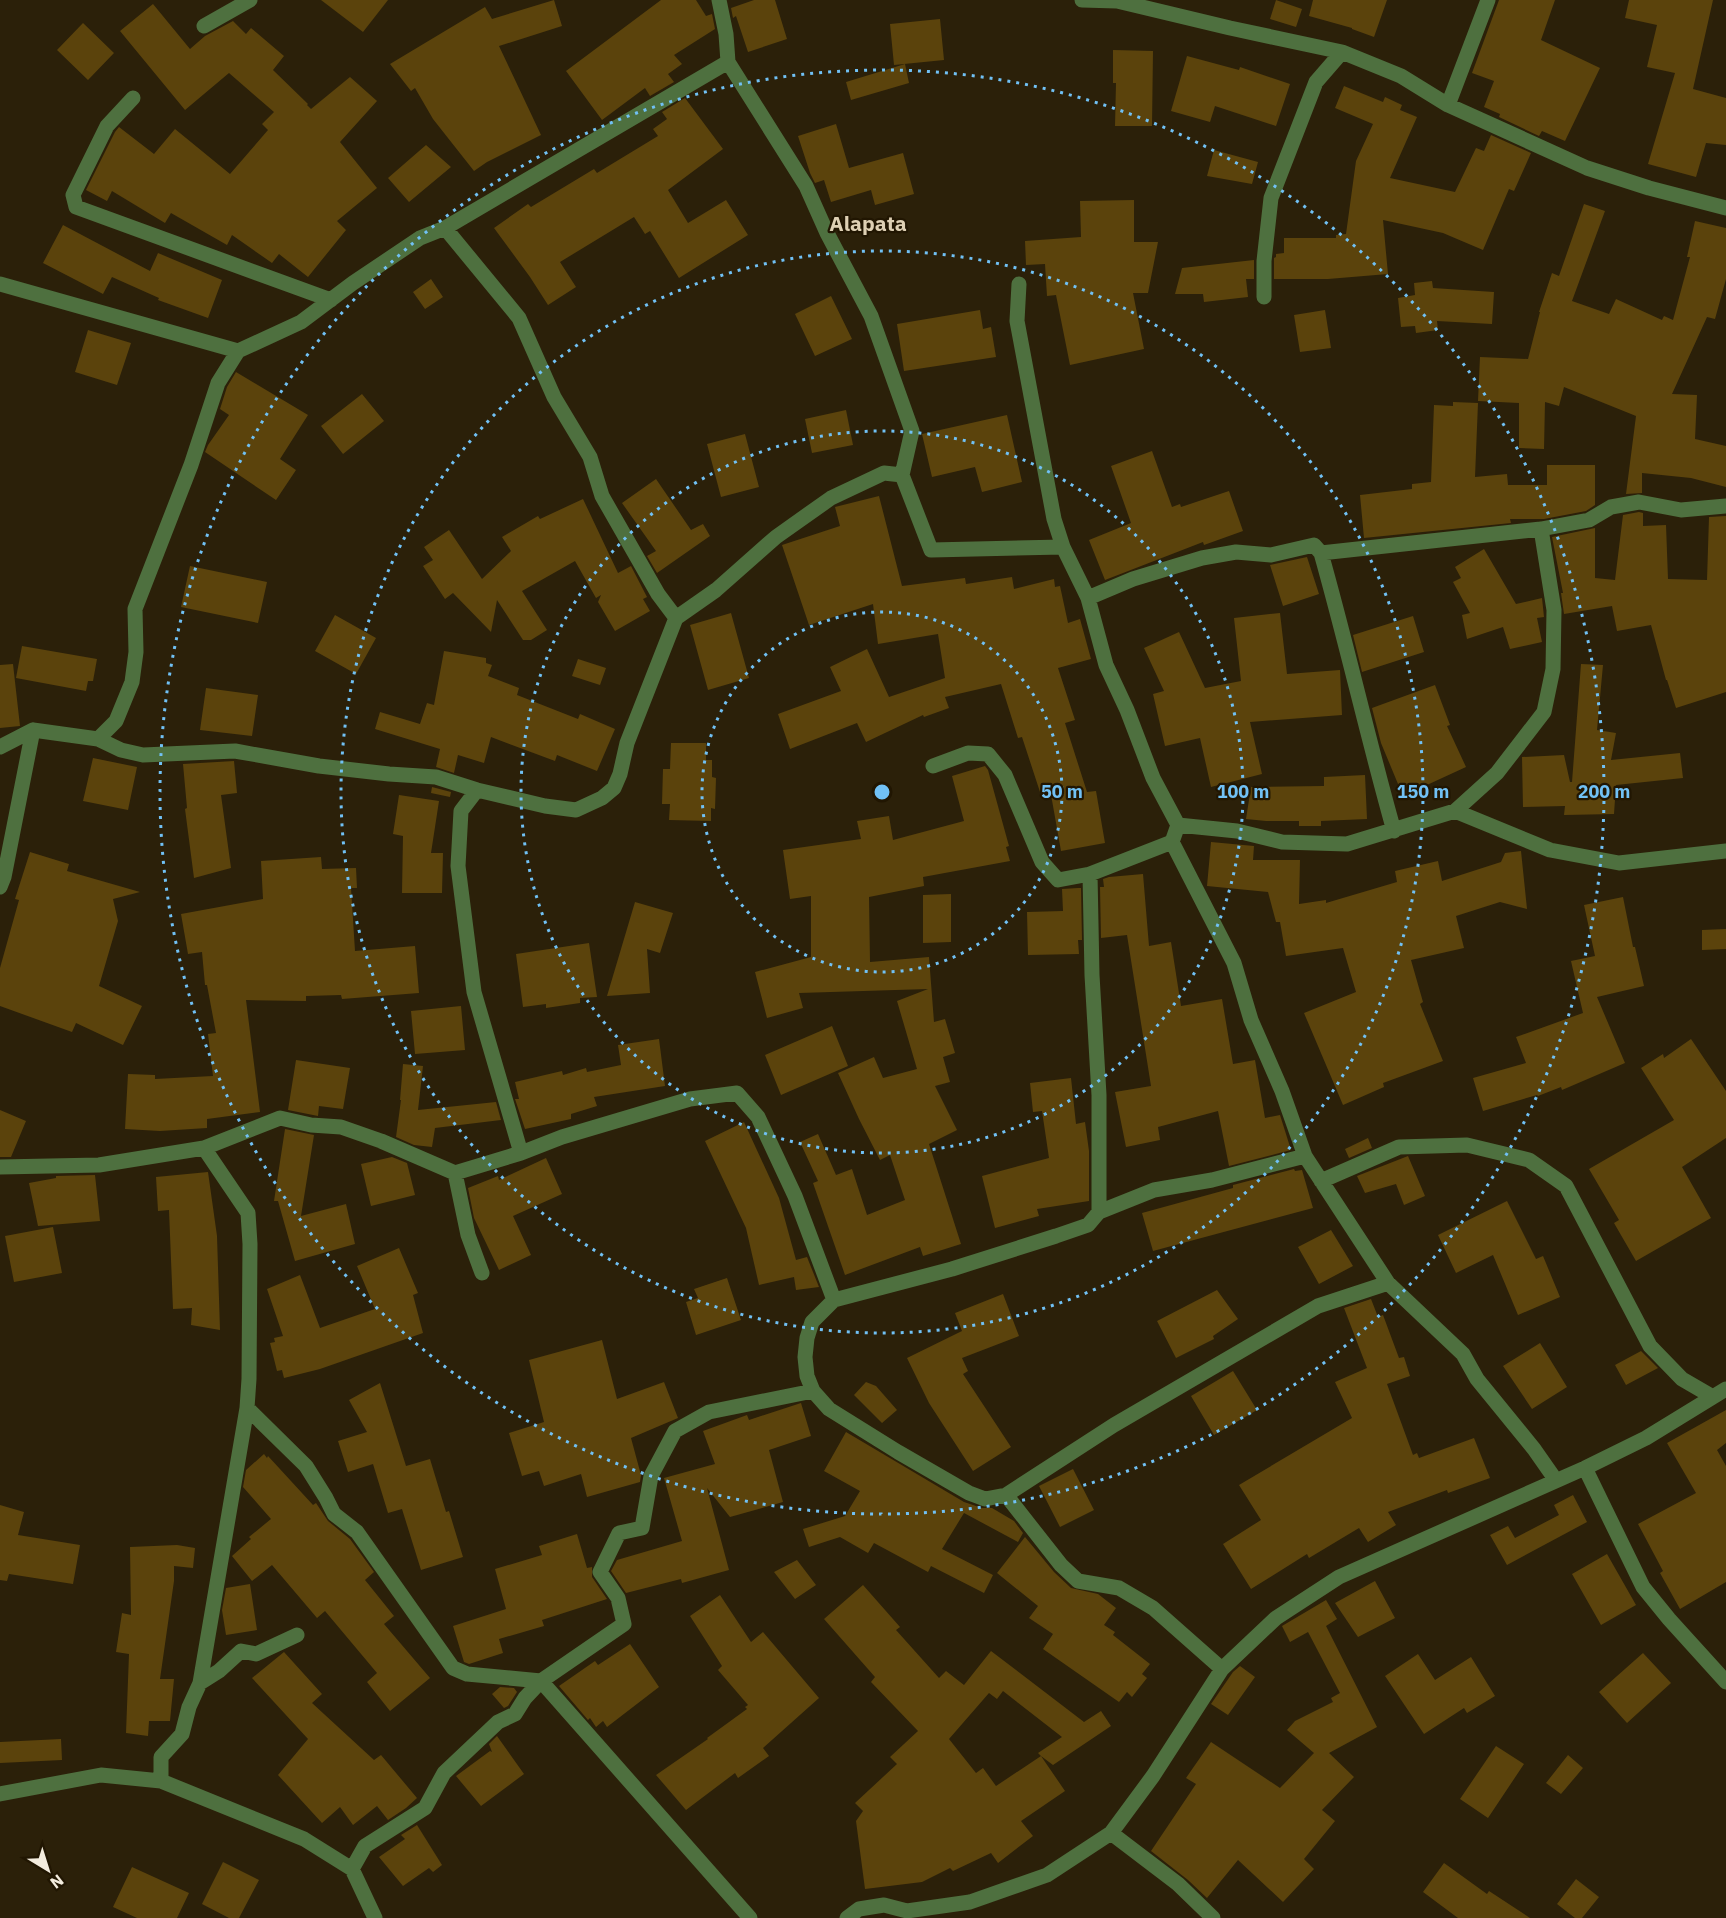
<svg xmlns="http://www.w3.org/2000/svg" width="1726" height="1918" viewBox="0 0 1726 1918" font-family="'IBM Plex Sans',sans-serif">
<style>
.building{fill:#5b430c;fill-rule:evenodd}
.lines{fill:none;stroke-linecap:round;stroke-linejoin:round}
.minor{stroke:#4e703f;stroke-width:15}
.ring{fill:none;stroke:#71c1f5;stroke-width:3;stroke-dasharray:3 6}
.labels{text-anchor:middle;dominant-baseline:central;stroke-width:4.5;stroke-linejoin:round;paint-order:stroke}
.quarter-label{font-size:21px;font-weight:bold;fill:#ded0b4;stroke:#211602}
.centre{fill:#71c1f5;stroke:#211602;stroke-width:3}
.ring-label{font-size:18px;text-anchor:middle;font-weight:bold;fill:#71c1f5;stroke:#211602;stroke-width:4.5;stroke-linejoin:round;paint-order:stroke}
</style>
<rect width="100%" height="100%" fill="#2b2009"/>
<path class="building" d="M321 0H388L363 32Z
M554 0 562 26 499 46 541 135 487 162 474 171 433 119 415 88 411 91 390 64 485 7 492 19Z
M661 0H696L706 16 712 14 715 29 674 55 682 64 668 74 674 82 650 96 645 88 602 120 566 71Z
M754 0H775L787 39 748 52 736 16 733 18 731 8Z
M1276 0 1302 9 1296 27 1270 19Z
M1313 0H1387L1374 37 1352 29V28L1309 16Z
M1499 0H1555L1541 40 1600 68 1565 141 1542 131 1539 136 1499 117 1500 114 1484 107 1494 81 1472 73Z
M1629 0H1713L1693 89 1726 98V145L1706 143 1696 177 1648 164 1675 73 1647 67 1657 25 1625 18Z
M153 4 190 49 205 36 233 21 246 34 251 28 284 56 273 70 308 104 307 105 311 109 350 77 377 101 340 142 377 188 337 221 346 230 308 277 279 254 272 263 232 235 227 245 171 213 165 223 112 191 107 201 86 190 115 132 119 127 154 154 175 129 230 174 268 130 262 124 274 112 229 73 185 110 120 31Z
M940 19 944 60 894 65 890 24Z
M83 23 114 53 88 80 57 50Z
M1113 50 1153 51 1152 126H1115L1116 83H1113Z
M1187 56 1239 70 1240 67 1290 84 1276 126 1215 106 1210 122 1171 111Z
M905 64 909 83 851 100 846 82Z
M1344 86 1383 102 1385 97 1402 105 1400 110 1417 117 1390 178 1455 192 1476 148 1484 151 1491 135 1531 153 1514 191 1509 189 1483 250 1443 233 1383 220 1388 274 1328 279H1274V258L1276 257V254L1284 253V238H1336V235L1346 234 1356 161 1373 124 1335 108Z
M685 98 723 149 668 190 688 223 726 200 748 235 679 278 650 231 645 234 634 217 560 262 576 287 548 305 530 277 494 228 528 204 531 207 594 169 597 173 658 136 653 129 667 119 662 112Z
M836 124 849 168 903 153 914 194 875 205 871 190 831 202 824 180 815 183 810 173 798 136Z
M426 145 451 167 409 202 388 178Z
M1214 150 1258 162 1252 184 1207 176Z
M1134 200V242H1158L1148 293H1133L1144 349 1070 365 1056 295 1047 296 1045 264 1026 265 1025 241 1081 237 1080 201Z
M1584 204 1605 211 1572 301 1609 314 1616 299 1662 320 1664 316 1673 320 1690 257H1687L1695 221 1726 228V279L1715 319 1707 317 1672 394 1697 395 1695 439 1726 446V487L1691 478 1642 473V493L1626 494 1636 416 1564 387 1559 406 1545 402 1544 449 1519 448V403L1478 401 1480 357 1528 359 1540 312H1539L1552 273 1559 276Z
M63 225 150 271 158 253 222 280 208 318 158 300 159 298 112 277 103 294 43 263Z
M1254 260V279H1246L1248 297 1204 302 1203 294H1175L1182 268Z
M431 279 443 297 425 309 413 292Z
M1432 281 1433 288 1494 292 1492 324 1437 321 1438 330 1416 333 1415 326 1401 327 1398 298 1415 295 1414 283Z
M831 296 852 339 815 356 795 314Z
M980 310 983 329 991 327 996 357 904 371 897 324Z
M1325 310 1331 348 1300 352 1294 315Z
M88 330 131 343 117 385 75 372Z
M236 372 308 415 280 459 296 470 276 500 205 452 208 445 229 415 220 409 227 387Z
M362 394 384 421 343 454 321 426Z
M1453 402 1478 403 1475 477 1507 474 1508 485H1547V465H1595V505L1586 511 1544 519H1510L1511 523 1364 538 1360 495 1412 489V484L1431 482 1434 405 1453 406Z
M846 410 853 445 812 453 805 419Z
M1007 415 1022 482 982 492 975 467 932 477 922 434Z
M745 434 759 487 721 497 707 444Z
M1152 451 1172 507 1180 504 1181 507 1229 491 1243 531 1204 545 1203 542 1105 580 1089 540 1131 523 1111 466Z
M656 479 691 530 703 524 710 536 657 573 647 556 656 551 622 503Z
M879 496 902 586 965 578 966 584 1012 577 1014 589 1054 579 1055 587 1060 586 1068 623 1080 619 1091 659 1058 668 1075 720 1065 723 1087 792 1096 791 1105 843 1061 851 1050 789 1040 792 1022 737 1018 738 1001 684 945 697 949 708 924 717 923 715 866 742 857 723 790 749 778 714 841 691 830 667 867 649 889 697 945 678 938 634 878 644 873 604 809 625 782 545 840 526 835 507Z
M583 499 618 573 631 566 647 597 643 599 650 611 615 631 598 602 601 595 596 598 575 561 522 591 547 630 531 640H523L497 600 491 632 453 593 445 599 423 566 433 560 424 547 449 530 482 579 511 551 502 537 538 516 540 519Z
M1639 512 1643 513V526L1666 525 1668 579 1707 580 1709 517 1726 516V692L1676 708 1667 680H1666L1651 625 1617 631 1612 606 1564 614 1561 593H1563L1552 537 1595 528V578L1615 580 1623 515Z
M1484 549 1516 604 1542 598 1544 617 1537 618 1542 642 1510 649 1503 627 1467 639 1462 615 1470 613 1453 582 1461 578 1455 567Z
M1307 557 1319 594 1283 606 1270 565Z
M190 566 267 582 258 623 181 607Z
M731 613 749 678 708 690 690 625Z
M1280 613 1287 674 1340 670 1342 715 1250 722 1262 774 1211 787 1200 738 1165 746 1153 694 1164 691 1144 648 1179 632 1205 688 1241 681 1234 618Z
M335 615 376 638 356 674 315 651Z
M1413 616 1424 652 1362 672 1353 635Z
M22 646 97 659 93 681H88L86 691 16 678Z
M444 651 486 658V663L492 665 488 676 519 688 517 695 578 719 580 714 615 729 597 771 557 755 555 761 491 737 484 763 458 755 454 773 436 767 440 749 375 729 380 712 420 724 427 703 434 705Z
M578 659 606 668 600 685 572 676Z
M13 664 20 726 0 728V665Z
M1581 664 1603 665 1597 730 1616 733 1611 760 1680 753 1683 778 1616 785 1614 814 1564 815 1565 806 1523 807 1522 757 1564 755 1570 782H1572Z
M1435 685 1450 725 1447 726 1466 767 1403 796 1381 743 1372 708Z
M206 688 258 695 252 736 200 730Z
M671 743H706V760H712V777L716 778 715 809 711 808V821L669 820 670 804H662L663 769H670Z
M93 758 137 767 128 810 83 801Z
M234 761 237 793 221 795 231 868 194 878 185 809 187 808 183 764Z
M985 766 988 770 1009 846 1006 847 1010 861 923 877 924 886 869 897 870 962 929 957 934 1022 945 1019 955 1053 943 1057 950 1082 935 1086 957 1130 929 1144 961 1244 923 1256 920 1247 845 1275 813 1183 818 1181 800 1142 818 1134 836 1175 852 1169 867 1215 905 1200 890 1155 880 1160 859 1119 838 1073 874 1057 883 1078 917 1069 897 1001 928 989 799 993 803 1008 767 1018 755 972 811 957V896L790 899 783 850 861 839 857 821 889 816 893 840 964 821 952 776Z
M1365 775 1367 819 1321 821V826H1299V821H1266L1246 819 1251 787 1324 786V777Z
M432 787 451 792 450 797 431 793Z
M399 795 439 801 431 853H443L442 893H402L403 836 393 834Z
M1211 842 1254 846 1253 860H1300L1299 904 1326 900V903L1397 882 1395 871 1438 861 1442 881 1501 862 1505 853 1521 851 1527 909 1500 902 1456 916 1464 948 1411 960 1423 1002 1420 1004 1443 1061 1383 1083 1384 1087 1343 1105 1304 1013 1356 992 1343 948 1286 956 1280 922H1276L1268 892 1207 886Z
M30 852 69 864 67 871 140 892 113 899 118 921 99 986 142 1006 123 1045 76 1023 72 1032 0 1006V968L19 900 15 899Z
M321 857 322 869 356 868 357 888H351L355 951 415 946 419 993 342 999 341 995 306 996V1001L246 1000 260 1112 207 1119V1128L160 1131 125 1129 128 1074 155 1075V1079L213 1076 208 1034 216 1033 207 985H205L202 952 188 954 181 914 263 899 261 861Z
M1143 874 1149 946 1171 942 1181 1006 1222 999 1233 1064 1255 1060 1265 1118 1280 1115 1291 1150 1229 1166 1218 1111 1158 1127 1160 1140 1126 1147 1115 1092 1151 1086 1127 935 1101 938 1100 887H1104L1103 879 1109 877Z
M1078 888H1081L1082 940H1078L1079 954 1028 955 1027 912 1063 911 1062 889Z
M951 894V942L923 943V895Z
M1623 897 1633 947H1635L1644 986 1597 997 1625 1063 1562 1090 1561 1087 1538 1096 1537 1095 1483 1111 1473 1078 1526 1063 1516 1037 1583 1013 1571 961 1595 956 1584 905Z
M635 902 673 913 660 953 647 949 650 993 607 996Z
M1726 929V949L1702 950V930Z
M589 943 597 997 580 998V1003L546 1008V1004L523 1007 516 954Z
M461 1006 465 1050 415 1054 411 1011Z
M832 1026 848 1066 781 1095 765 1055Z
M659 1039 665 1086 594 1097 597 1106 571 1114V1119L525 1129 515 1099H519L515 1082 562 1071 563 1075 586 1068 587 1072 621 1065 618 1045Z
M1691 1039 1726 1091V1138L1682 1167 1711 1218 1636 1261 1614 1223 1619 1220 1589 1169 1674 1120 1641 1068 1663 1054 1664 1058Z
M296 1060 350 1068 343 1109 319 1106 318 1116 288 1110Z
M403 1064 423 1066 418 1110 496 1102 501 1120 435 1128 432 1147 414 1145 396 1137 401 1100H400Z
M1071 1078 1076 1124 1085 1122 1089 1151V1201L1037 1209 1039 1216 995 1228 982 1176 1049 1158 1042 1111 1033 1112 1030 1083Z
M0 1110 26 1121 11 1157H0Z
M744 1122 779 1198 796 1260 807 1257 819 1287 796 1290 794 1277 759 1285 746 1228 705 1141Z
M285 1129 314 1135 301 1216 346 1204 355 1244 295 1261 278 1201H274Z
M1368 1138 1372 1148 1349 1158 1345 1149Z
M1408 1156 1425 1196 1404 1205 1396 1184 1365 1193 1357 1176Z
M392 1157 407 1163 415 1195 371 1206 361 1164Z
M546 1158 562 1194 513 1216 531 1255 499 1270 474 1218 468 1188 498 1176 499 1180Z
M1294 1169 1295 1171 1302 1170 1313 1208 1153 1251 1142 1213 1233 1188V1185Z
M208 1172 217 1236 220 1330 191 1325 192 1308 173 1309 169 1210 158 1211 156 1177Z
M95 1175 100 1221 38 1226 29 1183 56 1178V1176Z
M1507 1201 1536 1259 1543 1256 1560 1297 1518 1315 1493 1255 1456 1273 1438 1235Z
M53 1227 62 1273 14 1282 5 1236Z
M1331 1230 1353 1266 1319 1284 1298 1247Z
M399 1248 418 1293 413 1295 423 1333 320 1369 284 1378 282 1370 277 1371 270 1343 275 1342 274 1338 283 1336 267 1289 300 1275 320 1328 375 1309 357 1266Z
M727 1278 741 1320 696 1335 686 1302 698 1298 694 1289Z
M1217 1290 1238 1319 1213 1336 1214 1339 1176 1358 1157 1321Z
M1003 1294 1019 1336 962 1358 968 1371 963 1374 1011 1447 973 1471 929 1403 907 1358 962 1331 955 1313Z
M1371 1299 1378 1317 1383 1315 1399 1358 1404 1357 1410 1376 1387 1384 1413 1455 1417 1453 1419 1458 1474 1438 1490 1478 1448 1493 1447 1490 1388 1512 1396 1525 1368 1542 1359 1528 1309 1558 1307 1554 1251 1589 1223 1544 1261 1520 1239 1485 1352 1418 1335 1382 1367 1368 1344 1308Z
M602 1340 617 1399 664 1382 678 1418 631 1438 641 1475 640 1482 587 1497 581 1474 544 1486 539 1471 522 1476 509 1433 544 1422 529 1360Z
M1540 1343 1567 1387 1532 1409 1503 1366Z
M1641 1351 1658 1368 1626 1385 1615 1365Z
M1233 1371 1257 1410 1214 1435 1191 1396Z
M866 1382 876 1386 897 1410 882 1423 854 1395Z
M380 1383 406 1466 430 1459 446 1512 449 1511 463 1557 421 1570 402 1509 388 1513 373 1464 348 1472 338 1441 367 1432 349 1400Z
M801 1403 811 1436 769 1450 783 1502 730 1517 707 1488 729 1570 682 1583 681 1579 626 1593 611 1571 617 1560 682 1541 664 1478 715 1464 703 1431 747 1415 749 1420Z
M1726 1410V1443L1717 1450 1726 1466V1582L1680 1609 1660 1573 1663 1571 1638 1524 1696 1493 1667 1443Z
M846 1432 964 1502 982 1508H992L1014 1521 1023 1533 1018 1542 964 1513 942 1549 993 1575 984 1593 931 1566 928 1572 874 1543 868 1553 840 1537 809 1547 803 1529 845 1516 860 1491 824 1471Z
M264 1454 267 1458 268 1456 313 1505 316 1503 328 1521 350 1539 374 1572 365 1580 394 1616 384 1624 430 1678 390 1711 367 1682 377 1673 325 1611 317 1618 272 1565 252 1581 232 1556 251 1539 249 1537 271 1519 243 1487 246 1470Z
M1073 1469 1094 1510 1060 1527 1039 1486Z
M1573 1495 1587 1522 1507 1565 1490 1535 1508 1526 1515 1538 1559 1515 1554 1505Z
M0 1505 24 1512 18 1535 80 1545 73 1584 9 1574 7 1581 0 1580Z
M577 1534 587 1568 592 1567V1577L607 1599 542 1620 544 1626 499 1639 503 1653 469 1664 464 1662 453 1626 506 1609 495 1569 542 1555 539 1546Z
M1025 1537 1054 1572 1071 1588 1098 1594 1116 1608 1104 1625 1115 1632 1113 1635 1150 1664 1142 1674 1147 1678 1132 1697 1127 1692 1119 1702 1043 1649 1053 1634 1029 1618 1038 1606 997 1573Z
M177 1545 195 1548 193 1568 174 1566V1581L160 1679H174L170 1721H149L148 1736 126 1733 129 1654 116 1652 122 1613 131 1615 130 1547Z
M1607 1554 1636 1605 1601 1625 1572 1574Z
M797 1560 816 1585 795 1599 774 1572Z
M1375 1581 1395 1618 1358 1637 1335 1603Z
M250 1584 257 1630 226 1635 222 1610 226 1588Z
M863 1585 900 1627 896 1630 939 1678 946 1671 964 1685 991 1651 1084 1722 1101 1711 1111 1726 1053 1765 1041 1756 1065 1791 1021 1821 1033 1836 998 1863 991 1853 953 1871 950 1868 922 1882 865 1889 856 1821 863 1811 855 1803 897 1764 890 1757 918 1731 871 1682 875 1677 824 1619ZM1003 1691 1062 1737 1038 1753 1041 1756 996 1786 983 1768 976 1773 949 1739 989 1693 997 1699Z
M720 1595 751 1642 763 1632 819 1698 763 1748 769 1756 738 1778 735 1773 686 1810 656 1775 708 1739 707 1738 747 1709 745 1707 748 1705 718 1670 722 1666 690 1616Z
M1326 1600 1337 1619 1326 1626 1377 1727 1329 1753 1354 1777 1322 1810 1335 1821 1304 1859 1314 1869 1283 1902 1238 1860 1207 1898 1188 1880 1151 1851 1196 1784 1186 1778 1211 1742 1280 1788 1314 1753 1287 1730 1295 1721 1333 1702 1331 1698 1340 1693 1308 1632 1290 1642 1282 1626Z
M630 1644 659 1687 607 1727 603 1721 596 1727 590 1718 588 1720 559 1686 595 1661 598 1665Z
M284 1652 322 1694 312 1703 374 1760 381 1755 417 1798 406 1808 388 1820 377 1806 353 1825 340 1807 322 1823 278 1775 308 1739 252 1678Z
M1643 1653 1671 1683 1627 1723 1599 1692Z
M1418 1654 1435 1680 1471 1657 1495 1696 1467 1713 1464 1708 1424 1734 1385 1676Z
M1240 1666 1255 1677 1228 1715 1211 1704 1233 1672Z
M500 1687 514 1688 517 1692 508 1706 504 1708 492 1694Z
M497 1736 524 1774 481 1806 456 1776 490 1751 492 1752 489 1744Z
M61 1739 62 1760 0 1763V1742Z
M1496 1746 1524 1764 1488 1818 1460 1799Z
M1568 1755 1583 1768 1561 1794 1546 1783Z
M417 1825 442 1865 433 1872 429 1868 403 1886 379 1857 405 1839 401 1835Z
M223 1862 259 1880 239 1918H229L202 1904Z
M1444 1863 1487 1894 1489 1891 1530 1918H1458L1423 1892Z
M132 1867 189 1893 177 1918H137L113 1907Z
M1576 1879 1599 1897 1582 1918H1575L1557 1904Z"/>
<g class="lines">
<path class="minor" d="M719 0 726 34 728 62 806 186 827 233 871 316 912 431 902 475 931 550 1063 547
M1082 0 1117 1 1230 28 1342 52 1401 76 1448 105 1587 168 1649 188 1726 208
M204 26 250 0
M133 98 107 126 73 195 76 207 331 300
M1448 105 1488 0
M445 228 519 318 554 397 590 457 602 496 658 594 676 618 716 590 776 537 831 498 884 473 902 475
M0 284 238 351
M1264 297V261L1271 198 1316 82 1342 52
M1321 553C1347 645 1368 739 1394 831
M1088 598 1133 579 1202 558 1236 552 1271 555 1314 545 1321 553 1541 529 1589 520 1611 507 1639 502 1681 510 1726 506
M98 739 121 750 143 755 235 751 319 766 389 774 436 777 477 790 545 806 576 810 602 798 614 788 620 774 627 743 676 618
M0 747 33 730 98 739 116 721 132 682 136 652 135 609 191 465 218 383 238 351 301 322 353 283 420 238 445 228 728 62
M933 766 968 753 988 754 1005 775 1042 862 1058 880 1090 874 1172 842 1178 825 1153 778 1127 710 1106 665 1088 598 1063 547 1054 519 1017 321 1019 284
M477 790 461 811 458 866 474 992 521 1153
M1455 811 1497 773 1544 712 1553 669 1554 610 1541 529
M1178 825 1237 831 1282 842 1347 844 1455 811 1550 850 1619 863 1726 851
M1172 842 1234 963 1251 1020 1282 1091 1305 1156 1388 1283 1463 1354 1477 1379 1534 1449 1555 1479
M1090 874 1092 975 1099 1095V1212L1088 1225 1056 1236 952 1269 834 1300 812 1322 807 1338 805 1357 807 1376 813 1391 829 1409 898 1452 969 1493 985 1499 1006 1495 1114 1425 1318 1306 1388 1283
M0 887 4 877 33 730
M204 1148 248 1213 250 1244 249 1379 247 1408 306 1466 326 1498 334 1514 357 1532 453 1668 467 1674 541 1681 750 1918
M0 1167 99 1165 204 1148 280 1118 311 1125 341 1127 381 1141 455 1173 521 1153 562 1137 690 1099 737 1093 758 1117 795 1196 834 1300
M455 1173 468 1235 482 1273
M1321 1181 1399 1147 1467 1145 1529 1160 1566 1186 1650 1346 1682 1379 1713 1397
M1099 1212 1154 1190 1212 1180 1305 1156
M1585 1468 1643 1587 1669 1619 1726 1682
M1006 1495 1061 1565 1078 1581 1119 1588 1153 1608 1222 1669
M200 1683 247 1408
M161 1781V1757L182 1734 189 1707 200 1683 219 1671 241 1651 256 1654 297 1635
M0 1794 101 1775 161 1781 304 1839 352 1869 375 1918
M1111 1833 1178 1884 1213 1918
M352 1869 365 1846 425 1808 444 1773 498 1722 515 1714 525 1698 541 1681 624 1624 618 1598 600 1572 619 1533 642 1528 651 1476 675 1431 709 1412 813 1391
M847 1918 859 1909 884 1905 907 1911 970 1902 1047 1875 1111 1833 1153 1776 1222 1669 1276 1618 1339 1577 1585 1468 1646 1438 1726 1389"/>
</g>
<g class="ring">
<circle cx="882" cy="792" r="180"/>
<circle cx="882" cy="792" r="361"/>
<circle cx="882" cy="792" r="541"/>
<circle cx="882" cy="792" r="722"/>
</g>
<g class="labels">
<g class="quarter-label">
<text x="868" y="223">Alapata</text>
</g>
</g>
<circle cx="882" cy="792" r="9" class="centre"/>
<g class="ring-label">
<text x="1062" y="798">50 m</text>
<text x="1243" y="798">100 m</text>
<text x="1423" y="798">150 m</text>
<text x="1604" y="798">200 m</text>
</g>
<g transform="translate(48 1870) rotate(142)" stroke="#211602" stroke-width="4.5" paint-order="stroke">
<path d="M0-4.5L10 22L0 15L-10 22Z" fill="#f3ecde"/>
<text y="-9" font-size="16" font-weight="bold" text-anchor="middle" fill="#f3ecde">N</text>
</g>
</svg>
